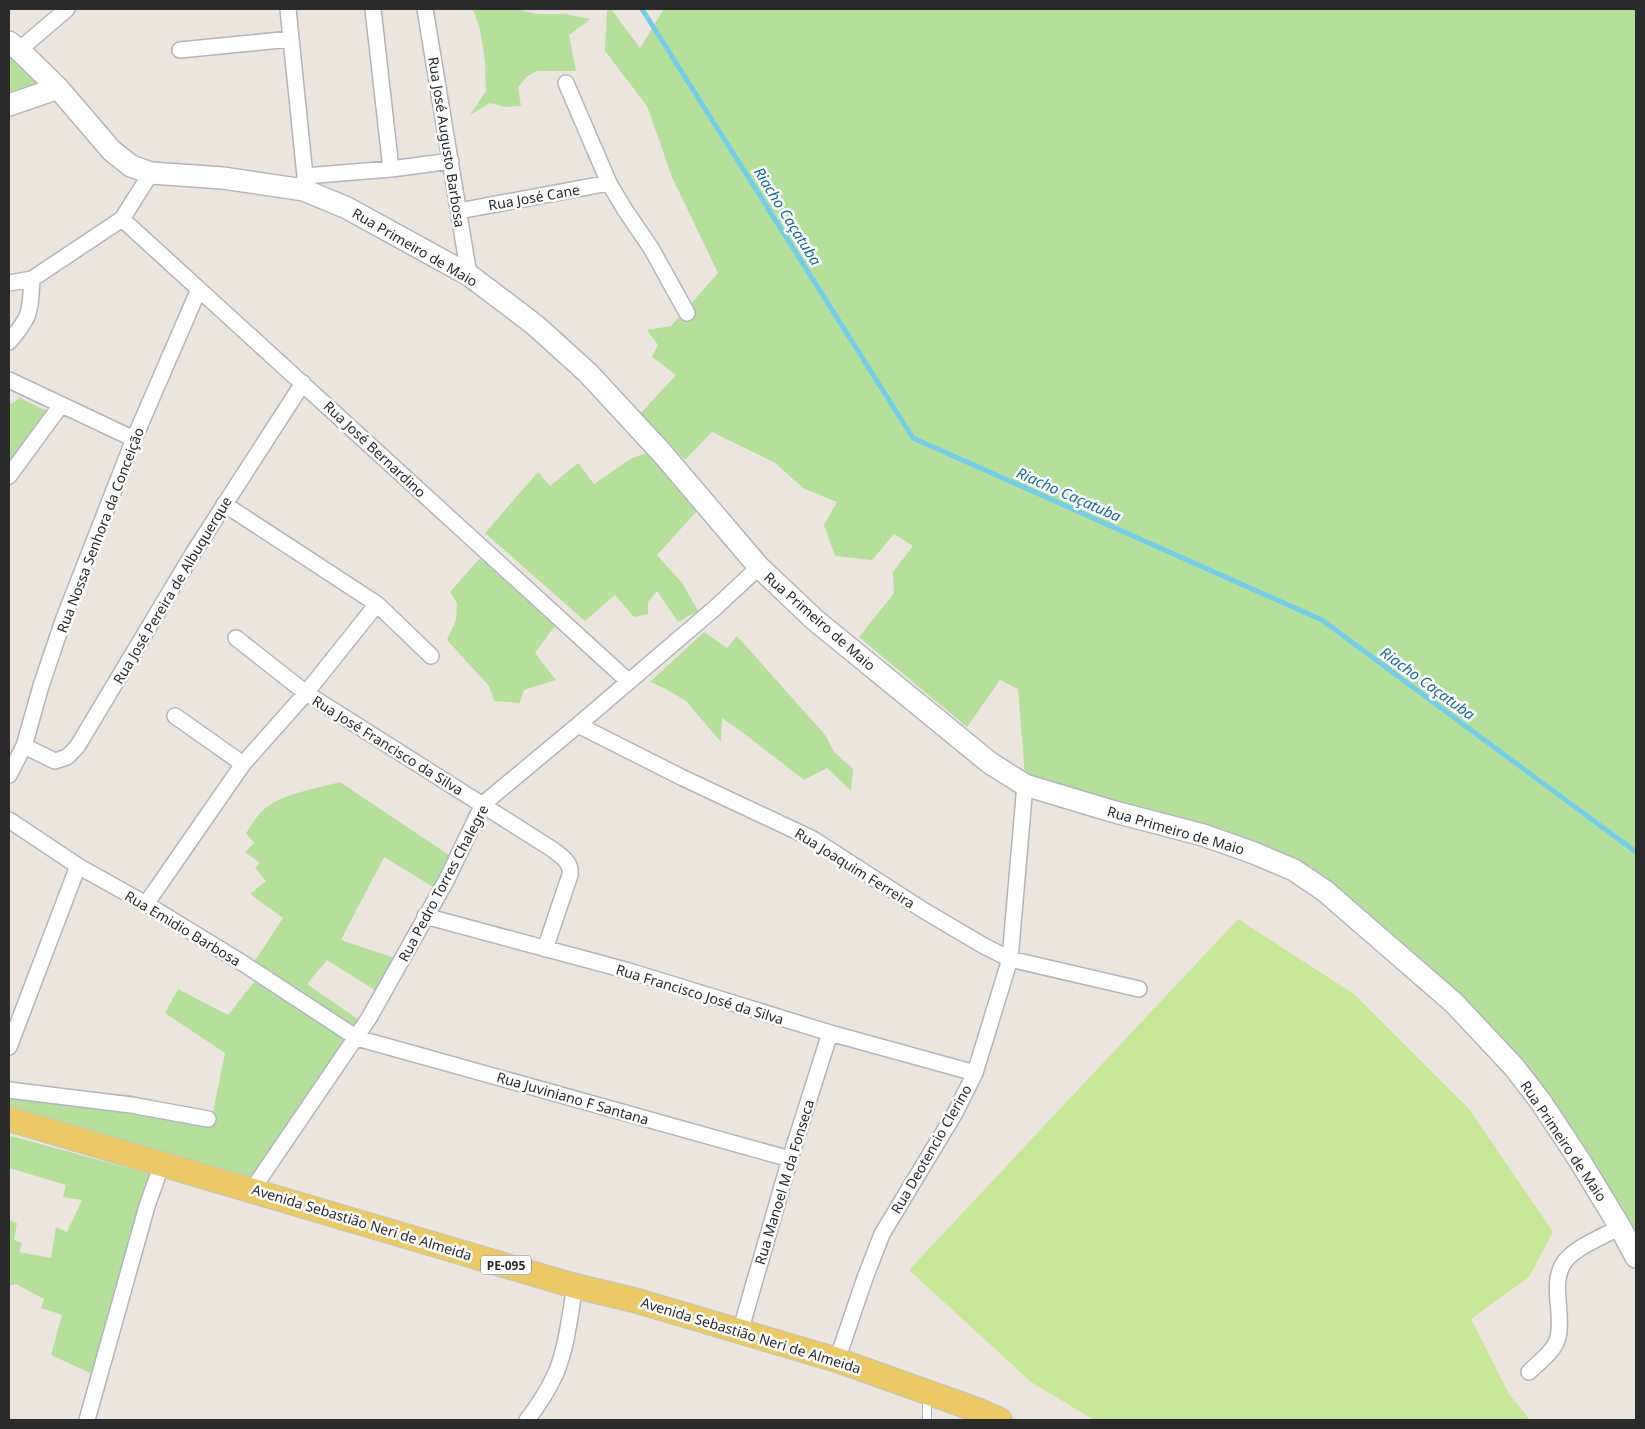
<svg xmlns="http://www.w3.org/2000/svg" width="1645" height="1429" viewBox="0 0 1645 1429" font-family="'Noto Sans',sans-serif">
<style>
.green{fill:#b4e09c}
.pitch{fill:#c7e798}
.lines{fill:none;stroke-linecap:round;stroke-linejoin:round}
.stream{stroke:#75cce9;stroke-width:5}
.lane-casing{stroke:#b1b4be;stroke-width:10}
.street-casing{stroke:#b1b4be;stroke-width:18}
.secondary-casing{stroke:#b1b4be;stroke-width:24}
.primary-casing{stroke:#c4c4c4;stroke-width:26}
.lane{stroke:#fff;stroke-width:8}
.street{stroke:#fff;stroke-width:15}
.secondary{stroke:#fff;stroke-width:21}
.primary{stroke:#ebc964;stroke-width:24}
.labels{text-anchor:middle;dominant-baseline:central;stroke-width:5;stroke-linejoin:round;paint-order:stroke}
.shield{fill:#fff;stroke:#6b6b6b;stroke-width:1}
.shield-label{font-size:12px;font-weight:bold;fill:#2b2b2b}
.street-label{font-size:14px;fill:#2b2b2b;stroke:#fff}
.water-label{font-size:15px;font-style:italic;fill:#136b96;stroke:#fff}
</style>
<rect width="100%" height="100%" fill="#ece5dd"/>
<path class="green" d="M473 9H516L537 14H565L591 19 569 35 576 71H537L526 77 518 88 521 106 505 107 490 103 470 115 486 91 485 61 480 29Z
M607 9H611L640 48 664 9H1636V1248L1575 1139 1444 991 1306 871 1026 788 1018 689 1000 680 967 727 859 637 894 593 893 572 913 546 894 534 872 560 835 556 824 525 837 502 803 488 775 463 712 432 685 460 641 413 676 375 652 357 658 345 647 330 671 326 718 273 672 177 647 106 605 51Z
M9 50 43 81 9 92Z
M20 398 51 413 9 469V405Z
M647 453 697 511 657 555 683 584 698 611 678 622 657 591 648 602V614L634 617 615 595 585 621 485 533 538 472 550 486 578 463 594 484 632 458Z
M480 558 555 626 535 653 556 680 524 690 520 703 494 701 489 686 447 640 456 620 457 603 450 592Z
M704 632 727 648 737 636 826 736 834 752 853 769 851 791 827 768 804 780 746 735 722 718 721 742 686 701 664 688 650 682Z
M340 782 455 859 438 890 384 857 341 940 401 960 381 994 327 960 307 984 365 1024 261 1190 9 1116V1086L130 1095 213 1112 225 1053 165 1013 178 989 228 1015 259 976 254 962 283 918 250 894 266 881 255 868 260 863 245 852 254 843 246 833C251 826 256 817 262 811 282 793 315 789 340 782Z
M11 1136 158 1176 99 1377 51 1355 62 1315 41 1308 44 1299 16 1284 9 1286V1220L17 1223 14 1240 22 1243 19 1252 51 1258 56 1227 67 1232 82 1200 63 1197 66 1185 9 1168V1141Z"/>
<path class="pitch" d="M1238 919 1354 994 1469 1109 1553 1232 1529 1277 1471 1319 1509 1394 1530 1420H1094L1031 1382 909 1270Z"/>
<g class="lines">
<path class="stream" d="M642 9 913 438 1322 620 1636 852"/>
<g class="lane-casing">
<path id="lane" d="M927 1395V1420"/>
</g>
<g class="street-casing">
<path id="street" d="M288 9 305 176 304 190
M373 9 391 169
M425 9 469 275
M19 50 67 9
M180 50 291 39
M566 83 609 183 625 210 651 248 687 313
M305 176 391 169 451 161
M459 211 609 183
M122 219 628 681
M9 283 32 279
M9 342C31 316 30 313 32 279L122 219 151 173
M9 380 134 439
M9 476 61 405
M224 504 377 604 431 656
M236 638 306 693 552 849C561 856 572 862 570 875L545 949
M175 716 243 764
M578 725 681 777 813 839 923 910 984 946 1010 959 1139 989
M24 746 55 761 67 757 77 747 192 555 303 383
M9 775 24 746 41 686 64 618 134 439 199 289
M9 820 78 866 146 904 244 964 357 1038 790 1159
M146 904 243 764 306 693 377 604
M425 916 629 971 830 1033 975 1073
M9 1047 78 866
M9 1090 131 1105 208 1119
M252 1190 369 1018 446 881 483 804 578 725 715 608 759 567
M740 1332 790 1159 830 1033
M837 1360 865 1278 882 1234 955 1113 975 1073 1010 959 1025 785
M1529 1372C1539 1362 1555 1351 1558 1337 1564 1312 1549 1283 1565 1261 1576 1247 1604 1236 1620 1227
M87 1420 147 1206 162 1164
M527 1420C538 1406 548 1390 556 1373 567 1346 570 1314 575 1286"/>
</g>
<g class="secondary-casing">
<path id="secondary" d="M9 42 19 50 58 88 112 151 131 166 151 173 223 178 304 190 347 208 469 275 535 325 588 373 662 453 759 567 815 620 990 763 1025 785 1115 812 1203 835 1254 853 1294 870 1325 891 1454 1003 1514 1067 1541 1102 1580 1161 1620 1227 1636 1257
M9 105 58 88"/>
</g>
<g class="primary-casing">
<path id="primary" d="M9 1119 575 1286 634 1300 837 1360 980 1411 1000 1420"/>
</g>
<use href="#lane" class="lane"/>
<use href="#street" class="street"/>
<use href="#secondary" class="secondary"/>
<use href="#primary" class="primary"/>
</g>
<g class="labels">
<rect class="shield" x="481" y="1255.5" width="50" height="19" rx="4"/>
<g class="shield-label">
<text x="506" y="1265">PE-095</text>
</g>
<g class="street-label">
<text transform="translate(447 142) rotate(81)">Rua José Augusto Barbosa</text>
<text transform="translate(534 197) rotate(-10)">Rua José Cane</text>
<text transform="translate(415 247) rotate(30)">Rua Primeiro de Maio</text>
<text transform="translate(375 449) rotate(43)">Rua José Bernardino</text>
<text transform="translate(100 530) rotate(-69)">Rua Nossa Senhora da Conceição</text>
<text transform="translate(172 590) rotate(-59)">Rua José Pereira de Albuquerque</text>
<text transform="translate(820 621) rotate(41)">Rua Primeiro de Maio</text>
<text transform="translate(388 745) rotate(32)">Rua José Francisco da Silva</text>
<text transform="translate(1176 830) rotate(16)">Rua Primeiro de Maio</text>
<text transform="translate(855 868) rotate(32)">Rua Joaquim Ferreira</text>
<text transform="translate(443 883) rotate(-62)">Rua Pedro Torres Chalegre</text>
<text transform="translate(183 928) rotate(31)">Rua Emidio Barbosa</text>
<text transform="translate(700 994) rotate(17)">Rua Francisco José da Silva</text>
<text transform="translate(573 1098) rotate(16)">Rua Juviniano F Santana</text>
<text transform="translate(1564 1141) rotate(56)">Rua Primeiro de Maio</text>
<text transform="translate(931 1149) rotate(-60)">Rua Deotencio Clerino</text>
<text transform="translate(784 1182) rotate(-73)">Rua Manoel M da Fonseca</text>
<text transform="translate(362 1222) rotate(17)">Avenida Sebastião Neri de Almeida</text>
<text transform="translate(751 1335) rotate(17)">Avenida Sebastião Neri de Almeida</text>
</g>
<g class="water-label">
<text transform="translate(788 216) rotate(58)">Riacho Caçatuba</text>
<text transform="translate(1069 494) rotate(24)">Riacho Caçatuba</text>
<text transform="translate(1428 683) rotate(36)">Riacho Caçatuba</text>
</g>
</g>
<rect width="1645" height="1429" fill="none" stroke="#2b2b2b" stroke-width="20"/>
</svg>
